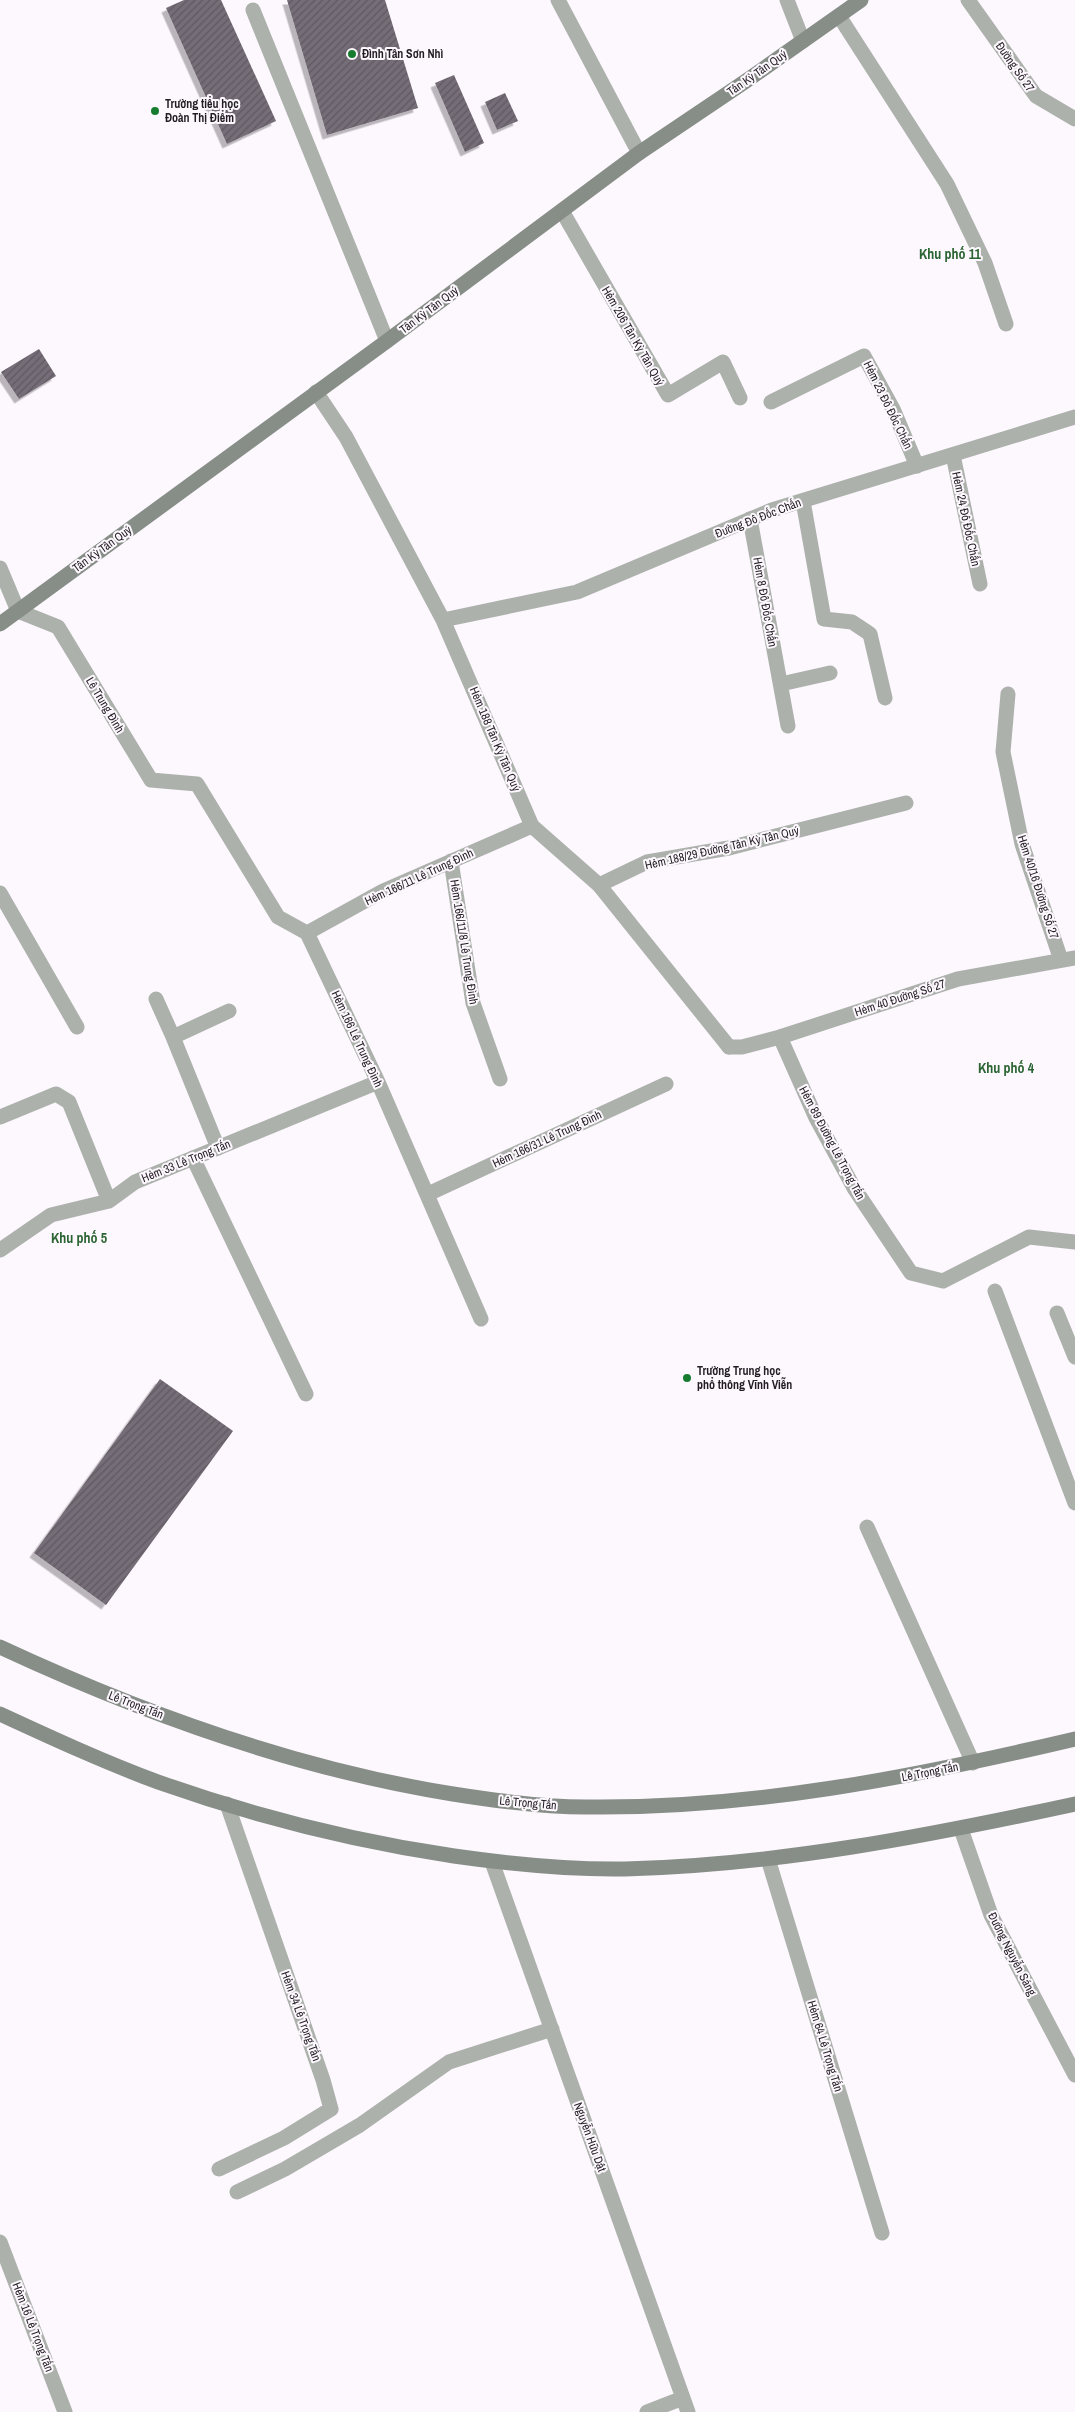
<svg xmlns="http://www.w3.org/2000/svg" width="1075" height="2412" viewBox="0 0 1075 2412" font-family="'Archivo Narrow',sans-serif">
<style>
.building{fill:url(#building-hatch);filter:url(#shadow)}
.lines{fill:none;stroke-linecap:round;stroke-linejoin:round}
.service{stroke:#acb1ac;stroke-width:15}
.minor{stroke:#acb1ac;stroke-width:15}
.secondary{stroke:#868e87;stroke-width:15}
.poi-dot{fill:#167c2f;stroke:#fdf7fe;stroke-width:2}
.labels{text-anchor:middle;dominant-baseline:central;stroke-width:4;stroke-linejoin:round;paint-order:stroke}
.poi-label{font-size:12px;font-weight:bold;fill:#211d22;stroke:#fdf7fe;text-anchor:start}
.street-label{font-size:12px;fill:#211d22;stroke:#fdf7fe}
.neighbourhood-label{font-size:14px;font-weight:bold;fill:#2b6533;stroke:#fdf7fe}
</style>
<defs>
<pattern id="building-hatch" width="6" height="6" patternUnits="userSpaceOnUse" patternTransform="scale(1.25)"><rect width="6" height="6" fill="#756d77"/><path d="M-1 1l2-2M0 6l6-6M5 7l2-2" fill="none" stroke="#605961"/></pattern>
<filter id="shadow"><feDropShadow dx="-4.5" dy="4.5" stdDeviation="0" flood-color="#0004"/></filter>
</defs>
<rect width="100%" height="100%" fill="#fdf7fe"/>
<path class="building" d="M184 0H221L276 121 227 144 166 8Z
M287 0H385L418 108 327 135Z
M454 75 484 143 465 152 435 83Z
M505 93 518 121 497 130 485 102Z
M39 349 56 376 19 399 1 372Z
M160 1379 233 1431 106 1605 34 1553Z"/>
<g class="lines">
<path class="service" d="M558 0 639 153
M253 10 387 341
M562 211 668 395 723 362 740 398
M771 402 864 356 893 409 917 466
M953 455 980 584
M803 501 824 619 852 622 870 634 885 698
M750 519 788 726
M781 684 830 673
M1008 694 1003 752 1022 844 1061 960
M451 861 473 1003 500 1079
M599 885 647 862 729 848 906 803
M0 893 77 1027
M307 933 383 891 532 826
M156 999 173 1037 218 1148
M173 1037 229 1011
M729 1047H742L780 1037 958 979 1075 958
M193 1158 306 1394
M428 1194 666 1084
M219 2169 284 2138 331 2109 323 2080 227 1804"/>
<path class="minor" d="M787 0 803 41
M968 0 1036 96 1075 119
M839 16 947 184 985 263 1006 324
M316 392 346 437 443 620 532 826 599 885 729 1047
M0 568 18 611 58 627 151 780 197 784 278 917 307 933 378 1082 481 1319
M443 620 577 592 772 510 1075 417
M780 1037 816 1118 854 1188 911 1273 943 1281 1029 1237 1075 1242
M0 1117 56 1094 69 1102 109 1201
M0 1250 51 1215 109 1201 135 1182 378 1082
M995 1291 1075 1503
M1057 1313 1075 1357
M867 1527 973 1763
M961 1829 991 1915 1075 2075
M768 1859 882 2233
M492 1862 688 2412
M237 2192 285 2169 360 2125 449 2062 552 2029
M0 2242 65 2412
M647 2412 683 2398"/>
<path class="secondary" d="M0 624 387 341 639 153 746 81 861 0
M0 1647C144 1714 296 1769 453 1794 497 1801 542 1807 586 1807 752 1809 914 1777 1075 1739
M0 1714C52 1738 104 1762 158 1782 254 1816 353 1841 454 1856 510 1864 568 1870 625 1869 778 1865 927 1836 1075 1804"/>
</g>
<g class="poi-dot">
<circle cx="352" cy="54" r="5"/>
<circle cx="155" cy="111" r="5"/>
<circle cx="687" cy="1378" r="5"/>
</g>
<g class="labels">
<g class="poi-label">
<text x="362" y="54">Đình Tân Sơn Nhì</text>
<text x="165" y="104">Trường tiểu học<tspan x="165" dy="14">Đoàn Thị Điểm</tspan></text>
<text x="697" y="1371">Trường Trung học<tspan x="697" dy="14">phổ thông Vĩnh Viễn</tspan></text>
</g>
<g class="street-label">
<text transform="translate(1015 67) rotate(55)">Đường Số 27</text>
<text transform="translate(757 73) rotate(-35)">Tân Kỳ Tân Quý</text>
<text transform="translate(429 310) rotate(-37)">Tân Kỳ Tân Quý</text>
<text transform="translate(633 336) rotate(60)">Hẻm 206 Tân Kỳ Tân Quý</text>
<text transform="translate(888 405) rotate(64)">Hẻm 23 Đô Đốc Chấn</text>
<text transform="translate(758 518) rotate(-21)">Đường Đô Đốc Chấn</text>
<text transform="translate(966 519) rotate(78)">Hẻm 24 Đô Đốc Chấn</text>
<text transform="translate(102 549) rotate(-36)">Tân Kỳ Tân Quý</text>
<text transform="translate(765 602) rotate(80)">Hẻm 8 Đô Đốc Chấn</text>
<text transform="translate(105 705) rotate(59)">Lê Trung Đình</text>
<text transform="translate(495 739) rotate(67)">Hẻm 188 Tân Kỳ Tân Quý</text>
<text transform="translate(722 848) rotate(-13)">Hẻm 188/29 Đường Tân Kỳ Tân Quý</text>
<text transform="translate(419 877) rotate(-25)">Hẻm 166/11 Lê Trung Đình</text>
<text transform="translate(1038 887) rotate(72)">Hẻm 40/16 Đường Số 27</text>
<text transform="translate(464 942) rotate(81)">Hẻm 166/11/8 Lê Trung Đình</text>
<text transform="translate(900 998) rotate(-18)">Hẻm 40 Đường Số 27</text>
<text transform="translate(357 1039) rotate(65)">Hẻm 166 Lê Trung Đình</text>
<text transform="translate(547 1139) rotate(-25)">Hẻm 166/31 Lê Trung Đình</text>
<text transform="translate(832 1143) rotate(62)">Hẻm 89 Đường Lê Trọng Tấn</text>
<text transform="translate(186 1161) rotate(-22)">Hẻm 33 Lê Trọng Tấn</text>
<text transform="translate(136 1705) rotate(21)">Lê Trọng Tấn</text>
<text transform="translate(930 1772) rotate(-11)">Lê Trọng Tấn</text>
<text transform="translate(528 1803) rotate(5)">Lê Trọng Tấn</text>
<text transform="translate(1012 1954) rotate(63)">Đường Nguyễn Sáng</text>
<text transform="translate(301 2016) rotate(70)">Hẻm 34 Lê Trọng Tấn</text>
<text transform="translate(825 2046) rotate(73)">Hẻm 64 Lê Trọng Tấn</text>
<text transform="translate(590 2137) rotate(70)">Nguyễn Hữu Dật</text>
<text transform="translate(33 2327) rotate(69)">Hẻm 16 Lê Trọng Tấn</text>
</g>
<g class="neighbourhood-label">
<text x="950" y="254">Khu phố 11</text>
<text x="1006" y="1068">Khu phố 4</text>
<text x="79" y="1238">Khu phố 5</text>
</g>
</g>
</svg>
